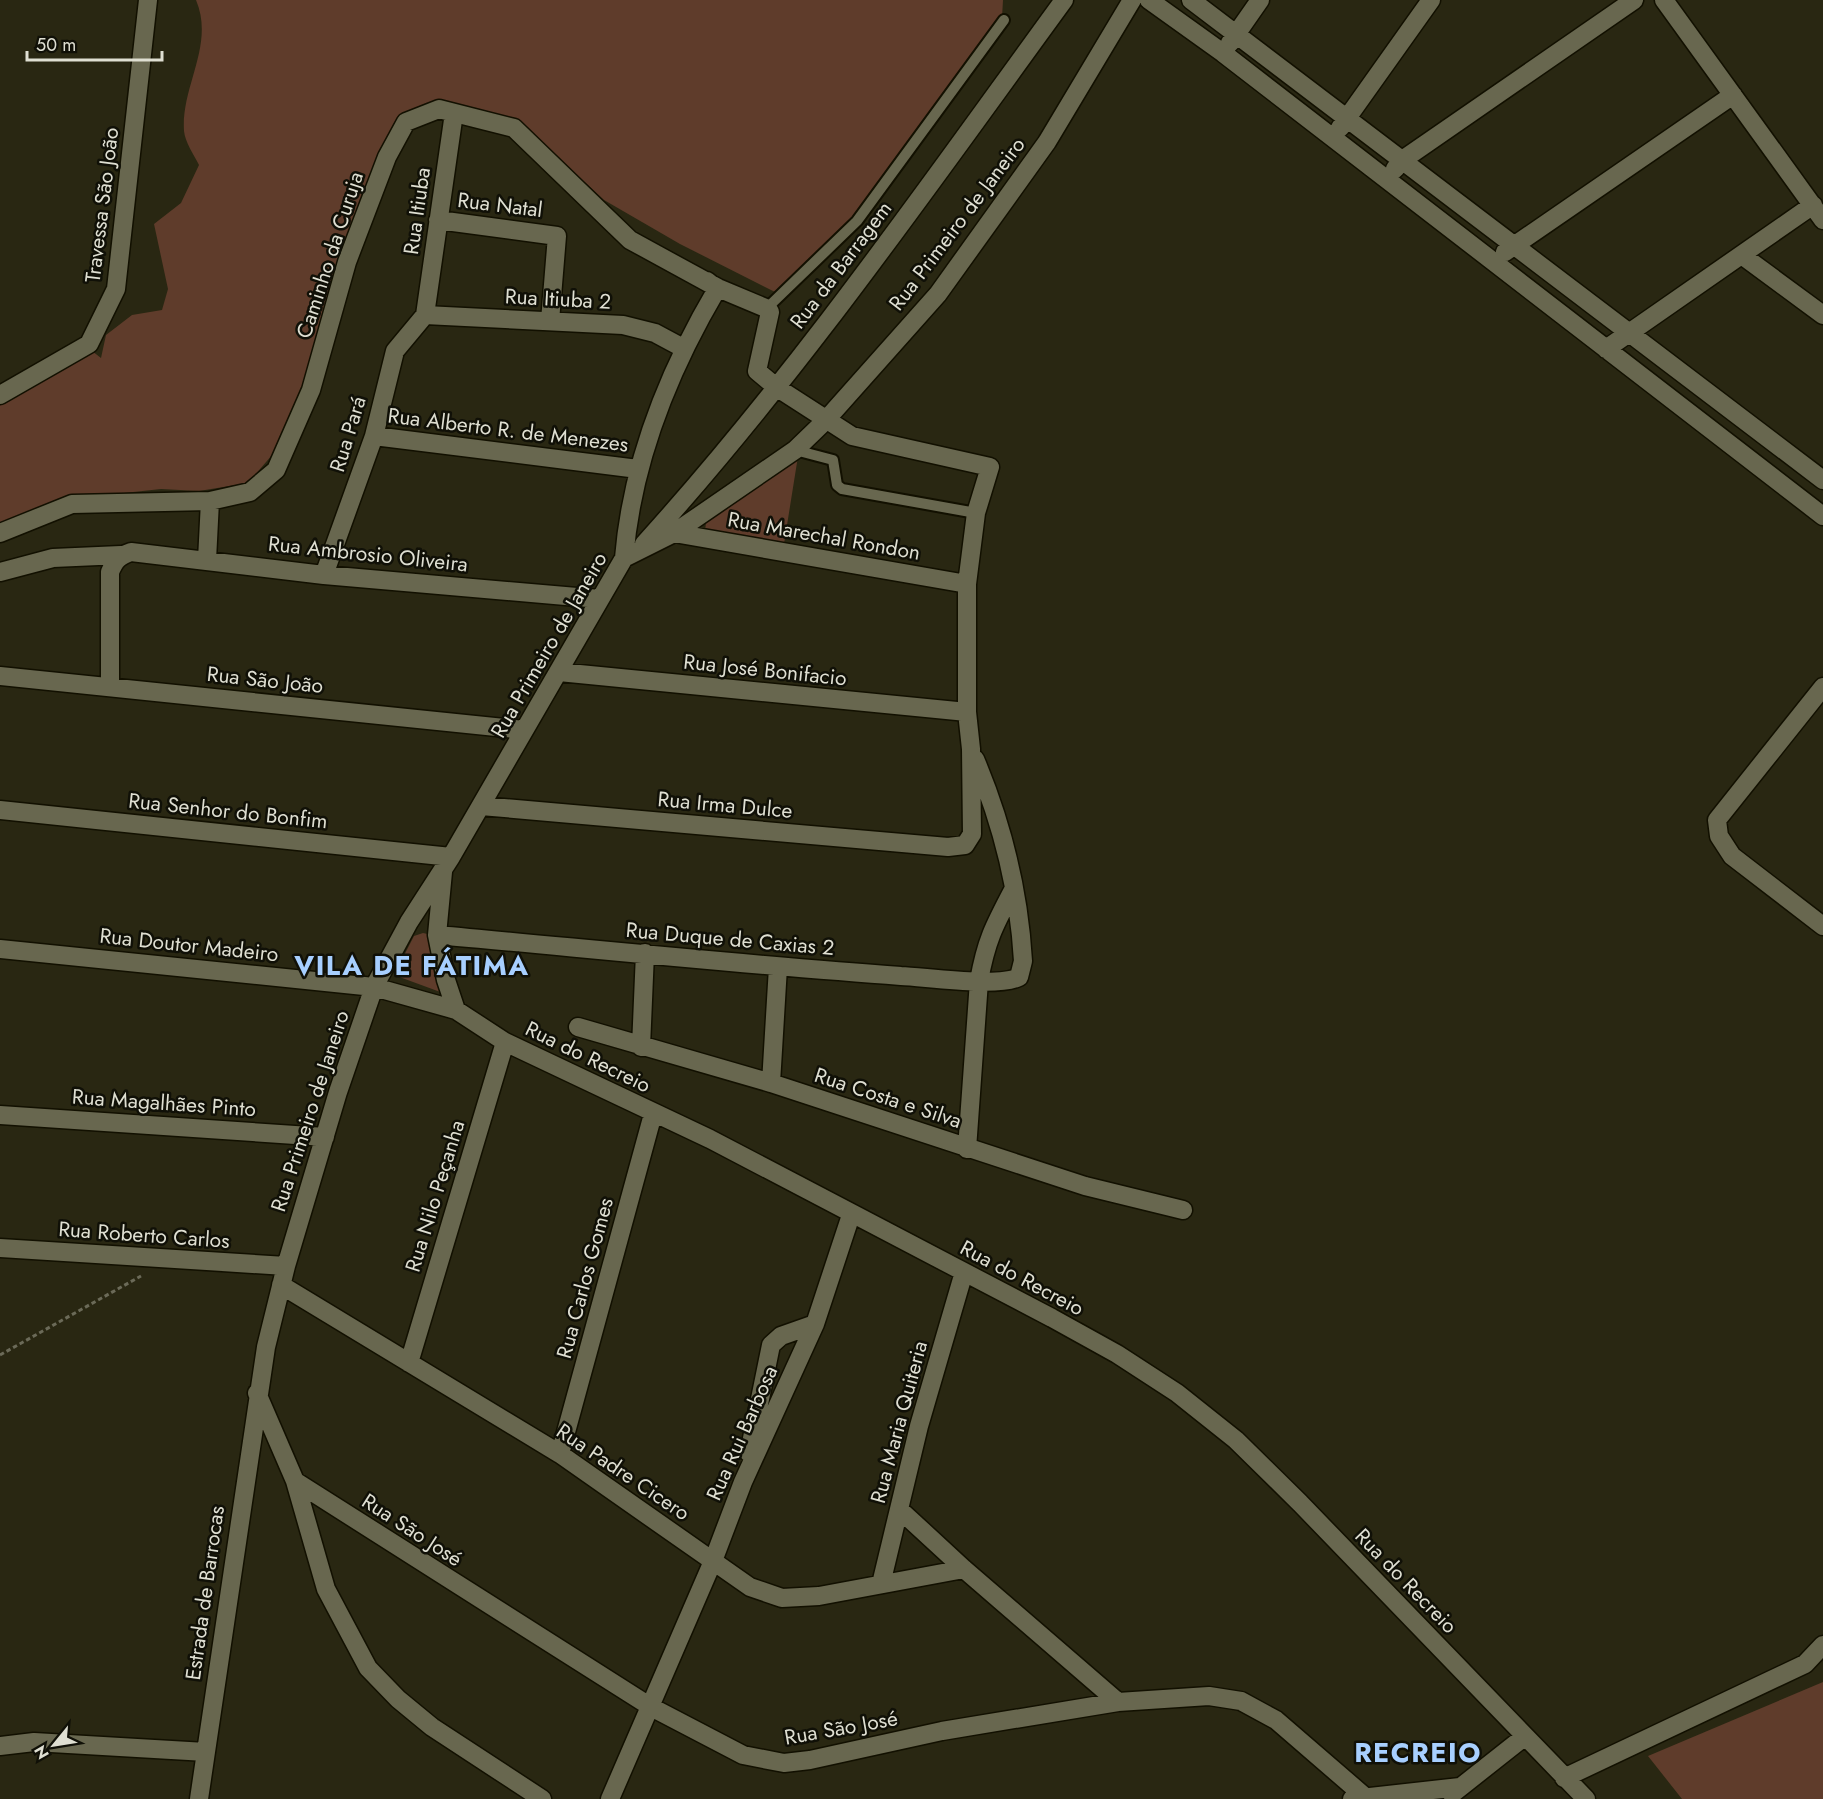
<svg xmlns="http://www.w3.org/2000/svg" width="1823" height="1799" viewBox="0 0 1823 1799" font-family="Jost,sans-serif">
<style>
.green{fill:#5f3c2b}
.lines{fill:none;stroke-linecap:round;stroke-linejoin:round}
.lane-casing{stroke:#121000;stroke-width:14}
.street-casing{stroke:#121000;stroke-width:21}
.path{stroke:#6b6a58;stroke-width:3;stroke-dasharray:4.5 3;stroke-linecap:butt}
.lane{stroke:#68674f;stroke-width:10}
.street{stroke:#68674f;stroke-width:18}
.labels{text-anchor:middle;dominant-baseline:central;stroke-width:5;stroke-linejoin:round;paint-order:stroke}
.street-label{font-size:21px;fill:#dfdfd2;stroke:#101007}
.district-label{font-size:27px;font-weight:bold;letter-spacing:1.5px;fill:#a7cfff;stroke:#101007}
</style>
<rect width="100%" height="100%" fill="#292712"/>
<path class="green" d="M196 0H1003L1002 18 855 216 775 292 680 244 604 200 519 121 403 116 338 276 285 440 248 483 199 491 161 489 69 499 0 529V403L92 351 101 358 106 335 132 315 162 310 168 289 154 224 181 203 199 165C194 155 185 142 184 131 181 86 215 45 196 0Z
M799 450 784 544 705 532 706 522Z
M423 933 432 935 443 993 394 975 414 936Z
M1823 1682V1799H1682L1648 1756Z"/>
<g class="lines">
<g class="lane-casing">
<path id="lane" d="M767 308 857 221 1004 20
M795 450 833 460 837 485 842 489 976 513"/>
</g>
<g class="street-casing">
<path id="street" d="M1149 0 1223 53 1823 516
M1191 0 1823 480
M1664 0 1823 220
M1230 43 1260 0
M1340 128 1431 0
M1395 169 1401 161 1634 0
M438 220 557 236 550 321
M1505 252 1733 95
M1743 256 1823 315
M425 315 623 325 655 333 683 348
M425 315 454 113
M1606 349 1813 205
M0 395 89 344 116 289 148 0
M374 436 638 469
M0 533 72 504 210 501 250 492 276 470 311 390 347 262 387 157 406 122 439 109 514 128 630 240 718 288 768 309 770 312 757 371 776 387 852 436 990 467 976 513 967 584V712L971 749 972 834 965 845 948 847 481 806
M674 533 967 584
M644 544C798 374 929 185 1064 0
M624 558C632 462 668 372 717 289L707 281
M207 560 210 501
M0 572 53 558 121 555
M324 575 374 436 395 351 425 315
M559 672 967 712
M0 676 524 730
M110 686V572C115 560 119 556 131 552L324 575 600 599
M1823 687 1717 820 1719 836 1732 856 1823 926
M0 810 451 857
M443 872 437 935 446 980 456 1010 505 1042 710 1139 1052 1318 1117 1354 1177 1393 1236 1440 1300 1503 1586 1799
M437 935C592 949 746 965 901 976 926 977 998 988 1019 977L1023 961C1019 891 1002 823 975 759
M0 949 374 987 456 1010
M578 1027 771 1083 1085 1186 1183 1210
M641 1047 645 953
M771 1083 778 967
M0 1115 325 1137
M967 1149 979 981C986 941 994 926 1013 890
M0 1248 286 1266
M281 1285 560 1454 750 1587 782 1598 819 1596 964 1569
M409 1363 505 1042
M257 1393 295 1481 326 1589 368 1668 398 1699 432 1727 542 1799
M749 1453 771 1345 781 1336 815 1324
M560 1454 653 1114
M295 1481 651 1707 743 1755 784 1763 810 1760 942 1731 1118 1702 1209 1696 1241 1701 1276 1720 1364 1796
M900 1510 964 1569 1118 1702
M881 1584 919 1426 964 1272
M0 1746 34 1742 206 1752
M1564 1778 1805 1664 1823 1645
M1452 1794 1524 1737
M199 1799 266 1347 286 1266 338 1092 374 987 409 922 451 857 624 558 674 533 795 450 825 421 938 294 1047 142 1132 0
M610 1799 713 1561 743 1482 815 1324 851 1215
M1352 1799 1460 1787"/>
</g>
<path class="path" d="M0 1355 141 1276"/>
<use href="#lane" class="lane"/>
<use href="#street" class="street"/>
</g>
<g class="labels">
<g class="street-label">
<text transform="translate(102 205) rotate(-83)">Travessa São João</text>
<text transform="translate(500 205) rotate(7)">Rua Natal</text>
<text transform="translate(417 211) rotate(-82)">Rua Itiuba</text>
<text transform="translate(957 224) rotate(-53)">Rua Primeiro de Janeiro</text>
<text transform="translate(330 255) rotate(-72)">Caminho da Curuja</text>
<text transform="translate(841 265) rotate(-53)">Rua da Barragem</text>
<text transform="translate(558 299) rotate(3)">Rua Itiuba 2</text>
<text transform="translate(508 430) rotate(7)">Rua Alberto R. de Menezes</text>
<text transform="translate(348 434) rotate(-73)">Rua Pará</text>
<text transform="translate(824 536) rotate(10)">Rua Marechal Rondon</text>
<text transform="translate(368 554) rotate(6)">Rua Ambrosio Oliveira</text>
<text transform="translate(549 645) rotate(-60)">Rua Primeiro de Janeiro</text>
<text transform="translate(765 670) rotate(6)">Rua José Bonifacio</text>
<text transform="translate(265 680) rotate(6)">Rua São João</text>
<text transform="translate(725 805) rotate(5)">Rua Irma Dulce</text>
<text transform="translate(228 811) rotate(6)">Rua Senhor do Bonfim</text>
<text transform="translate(730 939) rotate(5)">Rua Duque de Caxias 2</text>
<text transform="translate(189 945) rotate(6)">Rua Doutor Madeiro</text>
<text transform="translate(588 1057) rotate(26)">Rua do Recreio</text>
<text transform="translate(888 1098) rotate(18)">Rua Costa e Silva</text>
<text transform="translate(164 1103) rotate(4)">Rua Magalhães Pinto</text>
<text transform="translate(310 1111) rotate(-72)">Rua Primeiro de Janeiro</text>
<text transform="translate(435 1196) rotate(-73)">Rua Nilo Peçanha</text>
<text transform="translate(144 1235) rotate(4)">Rua Roberto Carlos</text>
<text transform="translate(585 1278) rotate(-75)">Rua Carlos Gomes</text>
<text transform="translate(1022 1278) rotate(28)">Rua do Recreio</text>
<text transform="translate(899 1422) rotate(-75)">Rua Maria Quiteria</text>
<text transform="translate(742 1433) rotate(-66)">Rua Rui Barbosa</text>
<text transform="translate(623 1472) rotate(34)">Rua Padre Cicero</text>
<text transform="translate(412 1530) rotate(33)">Rua São José</text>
<text transform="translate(1406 1581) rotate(46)">Rua do Recreio</text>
<text transform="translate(205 1593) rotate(-82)">Estrada de Barrocas</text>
<text transform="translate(841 1728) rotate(-10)">Rua São José</text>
</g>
<g class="district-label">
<text x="412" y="965">VILA DE FÁTIMA</text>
<text x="1418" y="1752">RECREIO</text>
</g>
</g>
<g transform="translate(54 1745) rotate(240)" stroke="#101007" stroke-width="4.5" paint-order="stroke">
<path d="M0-4.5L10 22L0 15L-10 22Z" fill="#dfdfd2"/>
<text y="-9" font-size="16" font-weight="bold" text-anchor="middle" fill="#dfdfd2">N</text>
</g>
<path d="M27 51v9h135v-9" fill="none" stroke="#dfdfd2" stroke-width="3"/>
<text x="36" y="51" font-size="18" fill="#dfdfd2" stroke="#101007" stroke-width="4.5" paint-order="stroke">50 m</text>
</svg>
